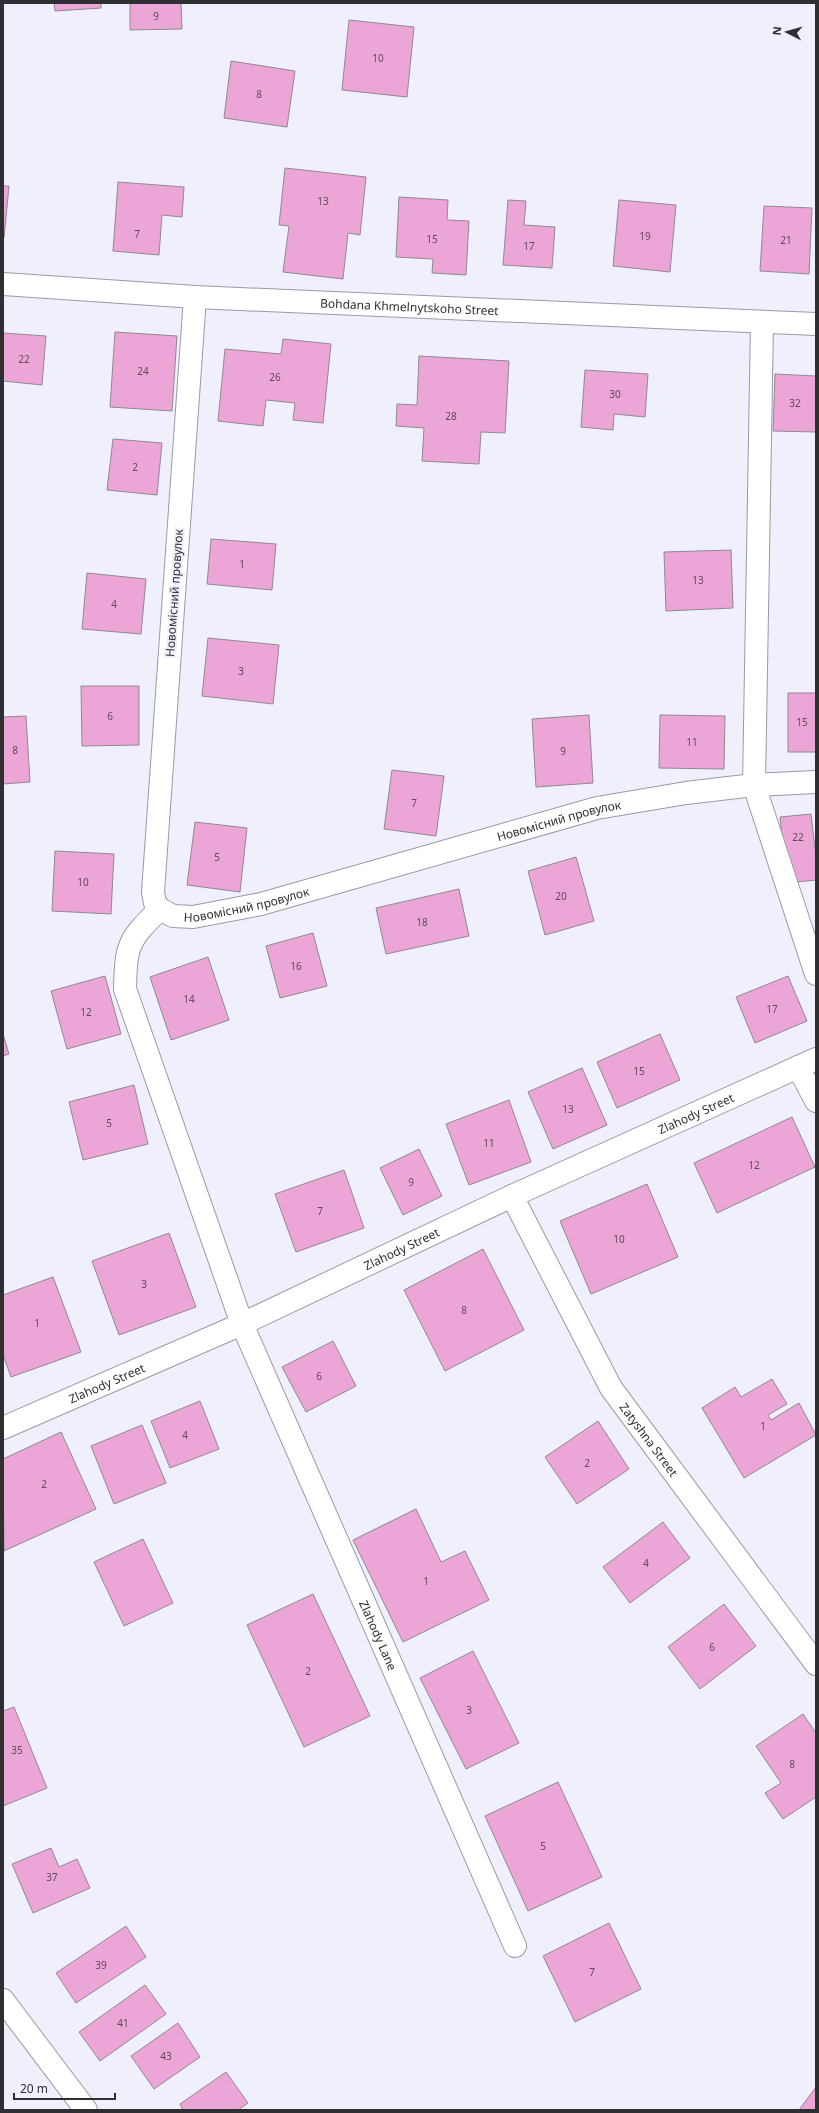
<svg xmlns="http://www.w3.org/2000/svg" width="819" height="2113" viewBox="0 0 819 2113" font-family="'Noto Sans',sans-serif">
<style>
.building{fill:#eca5d7;stroke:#92888f}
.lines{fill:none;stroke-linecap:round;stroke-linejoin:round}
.minor-casing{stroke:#9a9aa5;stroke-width:24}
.secondary-casing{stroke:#9a9aa5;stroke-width:24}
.minor{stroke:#fff;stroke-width:22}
.secondary{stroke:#fff;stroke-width:22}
.labels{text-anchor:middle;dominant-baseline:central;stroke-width:4;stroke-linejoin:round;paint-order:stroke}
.number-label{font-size:10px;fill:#5e4c5c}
.street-label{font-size:12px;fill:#2e2f33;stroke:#eff0fb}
</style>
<rect width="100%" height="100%" fill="#eff0fb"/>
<path class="building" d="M54 3H101V8L55 11Z
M130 3H181L182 29 130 30Z
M349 20 414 27 407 97 342 90Z
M231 61 295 71 287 127 224 118Z
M285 168 366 177 360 235 348 233 343 279 283 272 289 226 279 225Z
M118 182 184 187 182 217 162 215 159 255 113 251Z
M3 186H9L4 238H3Z
M399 197 448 200 447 220 469 221 466 275 432 273 433 259 396 257Z
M508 200 526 201 524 225 555 227 552 268 503 265Z
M619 200 676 205 670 272 613 266Z
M764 206 812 208 809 274 760 271Z
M115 332 177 336 172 411 110 407Z
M3 333 46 336 42 385 3 381Z
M283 339 331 344 323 423 293 420 295 403 266 400 263 426 218 421 225 349 281 354Z
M419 356 509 361 505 433 481 432 479 464 422 461 424 428 396 426 397 404 417 405Z
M585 370 648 374 645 417 614 414 613 430 581 427Z
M775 374 816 376V432L773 431Z
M113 439 162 443 157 495 107 490Z
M211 539 276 544 272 590 207 584Z
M731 550 733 608 666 611 664 552Z
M87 573 146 579 141 634 82 629Z
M208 638 279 645 273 704 202 696Z
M81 686H139V745L82 746Z
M788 693H816V752H788Z
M589 715 593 783 536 787 532 719Z
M660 715 725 716 724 769 659 768Z
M26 716 30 782 3 784V717Z
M392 770 444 776 436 836 384 829Z
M811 814 816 856V880L787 883 780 817Z
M195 822 247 828 240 892 187 885Z
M55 851 114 854 111 914 52 911Z
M576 857 594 921 545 935 528 871Z
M459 889 469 936 386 954 376 908Z
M313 933 327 986 280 998 266 946Z
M208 957 229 1020 171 1040 150 977Z
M105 976 121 1034 67 1049 51 991Z
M788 976 807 1021 755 1043 736 997Z
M3 1034 9 1054 3 1056Z
M660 1034 680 1080 617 1108 597 1062Z
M582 1068 607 1125 553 1149 528 1092Z
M134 1085 148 1144 83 1160 69 1102Z
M509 1100 531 1162 469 1185 446 1124Z
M792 1117 815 1167 717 1213 694 1163Z
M419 1149 442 1196 403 1215 380 1168Z
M344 1170 364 1228 296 1252 275 1194Z
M647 1184 678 1257 591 1294 560 1221Z
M169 1233 196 1307 119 1335 92 1261Z
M483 1249 524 1330 445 1371 404 1290Z
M53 1277 81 1352 11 1377 3 1355V1295Z
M333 1341 356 1386 306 1412 282 1367Z
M772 1379 787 1404 768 1415 771 1420 799 1403 816 1435 744 1478 702 1408 735 1387 741 1397Z
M200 1401 219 1449 170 1468 151 1421Z
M598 1421 629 1469 577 1504 545 1457Z
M142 1425 166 1483 114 1504 91 1446Z
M61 1432 96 1509 4 1551 3 1459Z
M416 1509 441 1562 465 1551 489 1600 403 1642 353 1540Z
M663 1522 690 1558 630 1603 603 1567Z
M143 1539 173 1603 124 1626 94 1562Z
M313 1594 370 1716 304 1747 247 1625Z
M724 1604 756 1646 700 1689 668 1647Z
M473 1651 519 1743 466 1769 420 1678Z
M14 1707 47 1788 3 1806V1711Z
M803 1714 816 1733V1797L783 1819 765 1793 781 1783 756 1746Z
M558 1782 602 1877 528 1911 485 1816Z
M51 1848 59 1867 77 1859 90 1888 33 1913 12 1864Z
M609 1923 641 1989 575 2022 543 1956Z
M126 1926 146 1957 76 2003 56 1973Z
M145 1985 166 2014 100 2061 79 2032Z
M178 2023 200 2057 154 2089 131 2056Z
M226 2072 248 2103 238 2110H183L180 2104Z
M816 2087V2110H799Z"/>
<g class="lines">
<g class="minor-casing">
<g id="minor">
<path id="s1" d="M195 297 153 892 155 903 160 909 173 916 193 917 261 904 597 808 686 793 754 785 816 782"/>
<path d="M762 322 754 785 816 974"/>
<path id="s2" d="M160 909C128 940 126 945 125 989L242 1324 515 1946"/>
<path d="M798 1067 816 1101"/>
<path id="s3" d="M512 1196 611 1388 816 1664"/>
<path id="s4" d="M3 1428 242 1324 512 1196 816 1059"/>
<path d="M3 2000 86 2110"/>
</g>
</g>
<g class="secondary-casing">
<g id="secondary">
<path id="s5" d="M3 284 195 297 816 324"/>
</g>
</g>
<use href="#minor" class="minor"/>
<use href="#secondary" class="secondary"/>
</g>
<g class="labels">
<g class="number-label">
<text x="156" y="16">9</text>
<text x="378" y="58">10</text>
<text x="259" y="94">8</text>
<text x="323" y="201">13</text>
<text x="137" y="234">7</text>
<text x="645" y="236">19</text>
<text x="432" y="239">15</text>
<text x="786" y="240">21</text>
<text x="529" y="246">17</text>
<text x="24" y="359">22</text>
<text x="143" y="371">24</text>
<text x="275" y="377">26</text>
<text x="615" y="394">30</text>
<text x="795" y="403">32</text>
<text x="451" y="416">28</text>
<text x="135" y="467">2</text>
<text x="242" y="564">1</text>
<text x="698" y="580">13</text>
<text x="114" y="604">4</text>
<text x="241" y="671">3</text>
<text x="110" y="716">6</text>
<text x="802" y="722">15</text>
<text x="692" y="742">11</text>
<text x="15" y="750">8</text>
<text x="563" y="751">9</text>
<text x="414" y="803">7</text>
<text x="798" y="837">22</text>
<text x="217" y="857">5</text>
<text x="83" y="882">10</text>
<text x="561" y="896">20</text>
<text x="422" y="922">18</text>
<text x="296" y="966">16</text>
<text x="189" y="999">14</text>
<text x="772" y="1009">17</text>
<text x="86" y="1012">12</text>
<text x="639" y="1071">15</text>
<text x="568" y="1109">13</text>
<text x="109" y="1123">5</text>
<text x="489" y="1143">11</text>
<text x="754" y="1165">12</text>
<text x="411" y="1182">9</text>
<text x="320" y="1211">7</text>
<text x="619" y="1239">10</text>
<text x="144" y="1284">3</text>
<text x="464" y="1310">8</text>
<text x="37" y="1323">1</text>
<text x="319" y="1376">6</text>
<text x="763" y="1426">1</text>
<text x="185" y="1435">4</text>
<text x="587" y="1463">2</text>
<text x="44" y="1484">2</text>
<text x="646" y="1563">4</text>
<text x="426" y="1581">1</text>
<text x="712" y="1647">6</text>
<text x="308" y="1671">2</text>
<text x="469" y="1710">3</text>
<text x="17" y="1750">35</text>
<text x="792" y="1764">8</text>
<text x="543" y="1846">5</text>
<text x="52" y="1877">37</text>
<text x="101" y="1965">39</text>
<text x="592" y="1972">7</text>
<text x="123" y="2023">41</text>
<text x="166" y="2056">43</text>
</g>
<g class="street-label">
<text stroke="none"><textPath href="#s5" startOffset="407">Bohdana Khmelnytskoho Street</textPath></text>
<text transform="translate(174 593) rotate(-86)">Новомісний провулок</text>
<text stroke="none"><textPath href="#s1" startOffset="1029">Новомісний провулок</textPath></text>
<text stroke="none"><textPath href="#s1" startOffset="705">Новомісний провулок</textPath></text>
<text stroke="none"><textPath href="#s4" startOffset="761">Zlahody Street</textPath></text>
<text stroke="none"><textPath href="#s4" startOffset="437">Zlahody Street</textPath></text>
<text stroke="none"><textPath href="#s4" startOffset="113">Zlahody Street</textPath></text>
<text stroke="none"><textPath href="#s3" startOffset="280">Zatyshna Street</textPath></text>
<text stroke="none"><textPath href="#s2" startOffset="786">Zlahody Lane</textPath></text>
</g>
</g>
<rect width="819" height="2113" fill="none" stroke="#2e2f33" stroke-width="8"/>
<g transform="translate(787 32) rotate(276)" stroke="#eff0fb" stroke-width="3" paint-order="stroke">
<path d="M0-3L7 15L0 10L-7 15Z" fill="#2e2f33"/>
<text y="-6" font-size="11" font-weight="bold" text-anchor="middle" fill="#2e2f33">N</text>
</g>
<path d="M14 2093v6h101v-6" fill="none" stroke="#2e2f33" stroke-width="2"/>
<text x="20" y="2093" font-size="12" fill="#2e2f33" stroke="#eff0fb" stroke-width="3" paint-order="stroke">20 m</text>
</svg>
